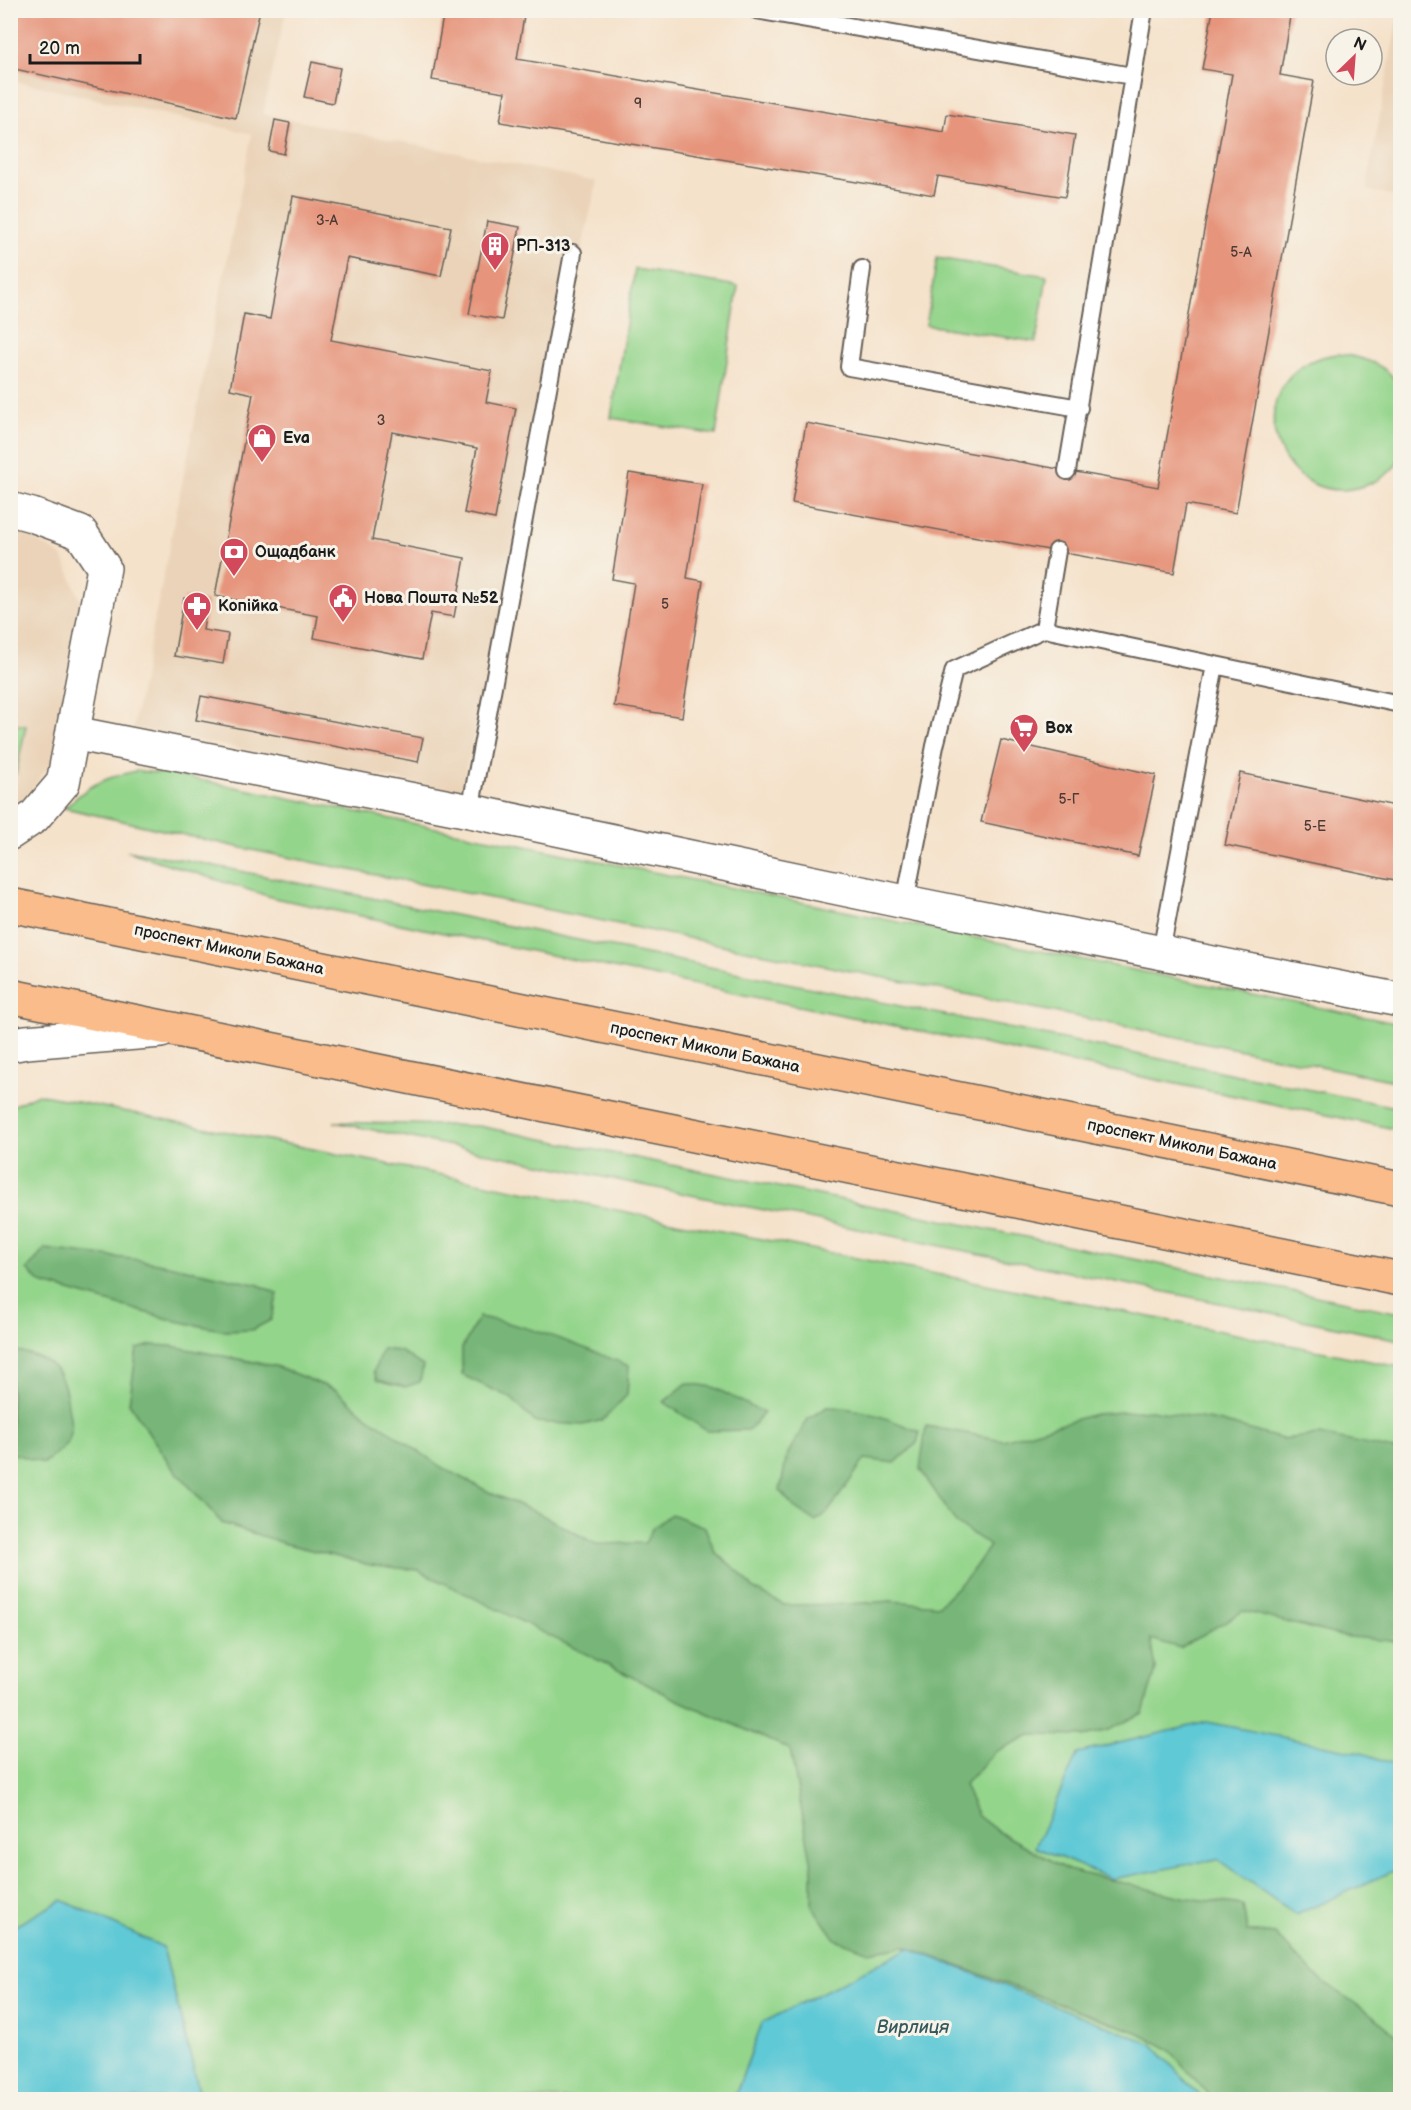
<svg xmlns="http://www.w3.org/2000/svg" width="1411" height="2110" viewBox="0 0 1411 2110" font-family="'Balsamiq Sans',sans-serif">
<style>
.built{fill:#ead3b8}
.green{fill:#94d58c;stroke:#587854;stroke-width:1.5}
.forest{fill:#77b678;stroke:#4a694a;stroke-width:1.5}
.water{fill:#5ec9d6;stroke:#3d7279;stroke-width:1.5}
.building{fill:#e6947b}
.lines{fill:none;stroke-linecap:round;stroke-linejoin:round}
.service-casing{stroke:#686159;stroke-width:20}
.minor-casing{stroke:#686159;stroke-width:36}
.tertiary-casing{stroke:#686159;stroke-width:36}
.trunk-casing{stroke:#686159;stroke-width:36}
.service{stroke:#fff;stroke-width:16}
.minor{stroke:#fff;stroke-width:33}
.tertiary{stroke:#fff;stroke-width:33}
.trunk{stroke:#f9bc8a;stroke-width:33}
.labels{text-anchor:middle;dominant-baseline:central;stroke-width:6;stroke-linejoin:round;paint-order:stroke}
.number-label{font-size:14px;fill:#4e3a34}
.poi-label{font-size:16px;font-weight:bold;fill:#1c1c1c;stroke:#f7f3e8;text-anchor:start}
.street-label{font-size:16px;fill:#1c1c1c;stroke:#f7f3e8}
.water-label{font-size:18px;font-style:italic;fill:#33595d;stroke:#f7f3e8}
</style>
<rect width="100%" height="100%" fill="#f7f3e8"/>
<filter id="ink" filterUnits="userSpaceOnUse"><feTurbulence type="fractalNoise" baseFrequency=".0167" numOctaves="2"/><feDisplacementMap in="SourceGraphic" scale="12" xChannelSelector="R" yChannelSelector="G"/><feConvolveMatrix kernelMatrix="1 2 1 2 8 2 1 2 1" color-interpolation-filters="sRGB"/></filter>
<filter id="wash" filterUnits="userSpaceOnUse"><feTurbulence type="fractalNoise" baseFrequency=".008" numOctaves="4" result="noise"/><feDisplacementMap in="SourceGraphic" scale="24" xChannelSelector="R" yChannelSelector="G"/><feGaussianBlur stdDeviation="1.35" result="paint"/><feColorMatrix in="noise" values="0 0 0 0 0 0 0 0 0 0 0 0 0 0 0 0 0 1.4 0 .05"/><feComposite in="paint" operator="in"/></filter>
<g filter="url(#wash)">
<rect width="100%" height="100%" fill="#f5e2cb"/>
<path class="built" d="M11 11H286L263 114 597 181 461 792 133 728 252 134 11 80Z
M1399 11H1400V197L1366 190Z
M10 529 21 531 62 556 86 613 62 749 24 799 11 808Z"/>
<path class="green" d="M937 258 1047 276 1036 342 926 325Z
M635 269 738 286 716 435 611 418Z
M1338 354C1363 357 1389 364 1400 388 1401 405 1400 422 1400 439 1400 444 1402 452 1400 457 1396 470 1379 481 1366 485 1282 516 1234 392 1316 359 1323 356 1331 355 1338 354Z
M11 724 26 726 16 773 11 778Z
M136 771 171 774 1400 1024V1082L242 848 65 808C89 784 104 778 136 771Z
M127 851 186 860 1400 1108V1130L274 898Z
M38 1094 1400 1367V2099H1179L751 2053 737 2091 729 2099H201L184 2032 11 1955 10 1107Z
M334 1122 479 1126 1400 1313V1340Z"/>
<path class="forest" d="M45 1249 140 1260 168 1265 259 1285 278 1294 271 1320 252 1330 226 1331 176 1321 41 1283 27 1270Z
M479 1317C531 1326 581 1346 629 1366L627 1395 603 1420 583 1425 535 1422 511 1398 462 1375V1348Z
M151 1345 171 1346 275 1366 336 1390 363 1413 443 1468 493 1494 538 1513 596 1544 645 1543 652 1529 671 1514 705 1527 715 1552 737 1570 754 1589 784 1605 847 1604 891 1601 939 1605 970 1574 990 1546 956 1523 920 1469 926 1426 1003 1440 1095 1414 1151 1410 1218 1421 1282 1439 1319 1435 1400 1451V1642L1341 1636 1243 1611 1180 1648 1151 1639 1156 1669 1143 1713 1109 1730 1084 1736 1030 1735 995 1752 964 1785 978 1816 996 1830 1068 1870 1187 1898 1243 1905 1247 1931 1275 1934 1317 1977 1372 2015 1400 2038V2099H1212L1169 2049 1139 2033 904 1946 869 1952 835 1939 812 1906V1865L790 1749 682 1702 418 1570 370 1565 283 1543 222 1523 171 1466 129 1403 137 1349Z
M382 1349 400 1351 423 1366 420 1382 405 1387 377 1380 374 1371Z
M17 1351C52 1358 64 1370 68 1406 69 1414 72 1425 71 1433 68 1447 54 1456 43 1463L11 1453V1352Z
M687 1383 713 1387 764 1413 749 1430 707 1431 664 1402Z
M827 1407C860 1407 890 1419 920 1432L917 1443 895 1463 865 1459 828 1512 815 1521 794 1507 780 1491 787 1455 808 1419Z"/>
<path class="water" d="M11 1678 18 1683 11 1739Z
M1207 1722 1362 1753 1400 1766V1868L1296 1915 1217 1859 1112 1879 1035 1847 1078 1753Z
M62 1900 163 1947 201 2099H11V1928Z
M909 1948 1152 2044 1202 2099H729L737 2091 762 2023Z"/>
<g id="blocks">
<path class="building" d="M10 10H260L236 118 10 68Z
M444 10H525L517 59 944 132 947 114 1075 135 1065 197 938 176 934 195 500 122 505 92 432 80Z
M1213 10H1291L1280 75 1314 81 1236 513 1186 504 1174 573 792 503 806 423 1158 487 1232 74 1202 69Z
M312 62 340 68 333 103 304 97Z
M275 120 290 123 284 154 269 151Z
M293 196 451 227 441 276 347 258 331 340 492 371 486 402 516 408 495 519 464 513 477 448 392 432 372 540 465 558 454 617 431 613 422 659 314 638 318 616 215 596 253 394 230 389 244 314 270 319Z
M487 221 520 227 502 320 469 314Z
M629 473 702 484 687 578 703 581 682 717 614 706 634 583 612 579Z
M184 598 207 602 203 630 228 634 223 664 174 656Z
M201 696 423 738 418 762 196 720Z
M1001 740 1156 775 1138 856 981 822Z
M1240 773 1400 807V881L1225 845Z"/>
</g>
</g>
<g filter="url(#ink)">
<use href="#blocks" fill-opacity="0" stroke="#686159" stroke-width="1.5"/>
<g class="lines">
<g class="service-casing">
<path id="service" d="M756 10 1132 76
M862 269 849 367 1079 408
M1067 471 1144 10
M1044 629 1057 551
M470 811 573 253
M905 902 935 746 954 670 1044 629 1400 704
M1161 952 1215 665"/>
</g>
<g class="minor-casing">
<path id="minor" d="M73 733 470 811 905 902 1400 1000"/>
</g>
<g class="tertiary-casing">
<path id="tertiary" d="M10 509 32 515 81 533 104 568 63 783 34 817 10 833
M10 1045 26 1042 161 1031"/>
</g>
<g class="trunk-casing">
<path id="trunk" d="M10 905 1400 1189
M10 996 1400 1279"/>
</g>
<use href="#service" class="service"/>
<use href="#minor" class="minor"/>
<use href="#tertiary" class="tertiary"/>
<use href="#trunk" class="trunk"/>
</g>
</g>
<defs>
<g id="building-pin" transform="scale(1.5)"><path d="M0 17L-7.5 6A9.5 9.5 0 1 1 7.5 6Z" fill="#d1495b" stroke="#f7f3e8"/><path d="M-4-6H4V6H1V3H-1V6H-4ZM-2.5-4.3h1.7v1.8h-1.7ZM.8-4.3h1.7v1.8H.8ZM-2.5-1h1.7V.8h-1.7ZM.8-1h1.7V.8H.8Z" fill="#fff"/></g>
<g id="shop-pin" transform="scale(1.5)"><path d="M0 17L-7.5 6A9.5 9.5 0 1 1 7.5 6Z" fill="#d1495b" stroke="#f7f3e8"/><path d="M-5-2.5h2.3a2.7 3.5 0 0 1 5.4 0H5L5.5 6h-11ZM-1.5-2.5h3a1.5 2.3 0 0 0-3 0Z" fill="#fff"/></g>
<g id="bank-pin" transform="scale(1.5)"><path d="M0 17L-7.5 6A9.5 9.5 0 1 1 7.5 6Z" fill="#d1495b" stroke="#f7f3e8"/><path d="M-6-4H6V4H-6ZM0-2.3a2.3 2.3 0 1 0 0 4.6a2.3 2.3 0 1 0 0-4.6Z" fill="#fff"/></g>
<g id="civic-pin" transform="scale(1.5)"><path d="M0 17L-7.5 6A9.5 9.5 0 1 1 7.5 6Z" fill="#d1495b" stroke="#f7f3e8"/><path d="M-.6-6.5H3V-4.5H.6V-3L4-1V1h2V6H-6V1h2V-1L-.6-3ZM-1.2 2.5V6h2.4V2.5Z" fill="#fff"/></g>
<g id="pharmacy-pin" transform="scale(1.5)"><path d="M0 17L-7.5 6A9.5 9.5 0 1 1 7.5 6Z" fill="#d1495b" stroke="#f7f3e8"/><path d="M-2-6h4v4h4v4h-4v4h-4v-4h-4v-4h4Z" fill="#fff"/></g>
<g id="supermarket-pin" transform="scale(1.5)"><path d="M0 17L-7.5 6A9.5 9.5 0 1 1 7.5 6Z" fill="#d1495b" stroke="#f7f3e8"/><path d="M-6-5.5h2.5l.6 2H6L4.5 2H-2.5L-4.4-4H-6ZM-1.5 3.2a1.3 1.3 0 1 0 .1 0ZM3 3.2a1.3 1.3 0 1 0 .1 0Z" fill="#fff"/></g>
</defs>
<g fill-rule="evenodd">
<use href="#building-pin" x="495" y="246"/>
<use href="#shop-pin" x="262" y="438"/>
<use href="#bank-pin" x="234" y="552"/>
<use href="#civic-pin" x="343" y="598"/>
<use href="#pharmacy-pin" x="197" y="606"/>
<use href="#supermarket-pin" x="1024" y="728"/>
</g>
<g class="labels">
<g class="number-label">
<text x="638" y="103">9</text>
<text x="327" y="220">3-А</text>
<text x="1241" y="252">5-А</text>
<text x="381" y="420">3</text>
<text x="665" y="604">5</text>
<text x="1069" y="799">5-Г</text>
<text x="1315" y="826">5-Е</text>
</g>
<g class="poi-label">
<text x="516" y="246">РП-313</text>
<text x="283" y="438">Eva</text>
<text x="255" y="552">Ощадбанк</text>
<text x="364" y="598">Нова Пошта №52</text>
<text x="218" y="606">Копійка</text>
<text x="1045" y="728">Box</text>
</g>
<g class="street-label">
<text transform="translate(229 950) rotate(12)">проспект Миколи Бажана</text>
<text transform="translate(705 1048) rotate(12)">проспект Миколи Бажана</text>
<text transform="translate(1182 1145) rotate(12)">проспект Миколи Бажана</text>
</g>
<g class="water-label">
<text x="913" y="2027">Вирлиця</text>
</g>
</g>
<rect width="1411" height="2110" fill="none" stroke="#f7f3e8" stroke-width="36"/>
<g transform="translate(1354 57) rotate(25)"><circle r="28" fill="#f7f3e8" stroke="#9f9d96" stroke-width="1.5"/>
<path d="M0-4.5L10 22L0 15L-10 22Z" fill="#d1495b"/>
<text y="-9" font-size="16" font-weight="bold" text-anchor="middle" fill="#1c1c1c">N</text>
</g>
<path d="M30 54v9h110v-9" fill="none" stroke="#1c1c1c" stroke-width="3"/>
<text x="39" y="54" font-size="18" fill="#1c1c1c" stroke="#f7f3e8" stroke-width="4.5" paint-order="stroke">20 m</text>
</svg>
